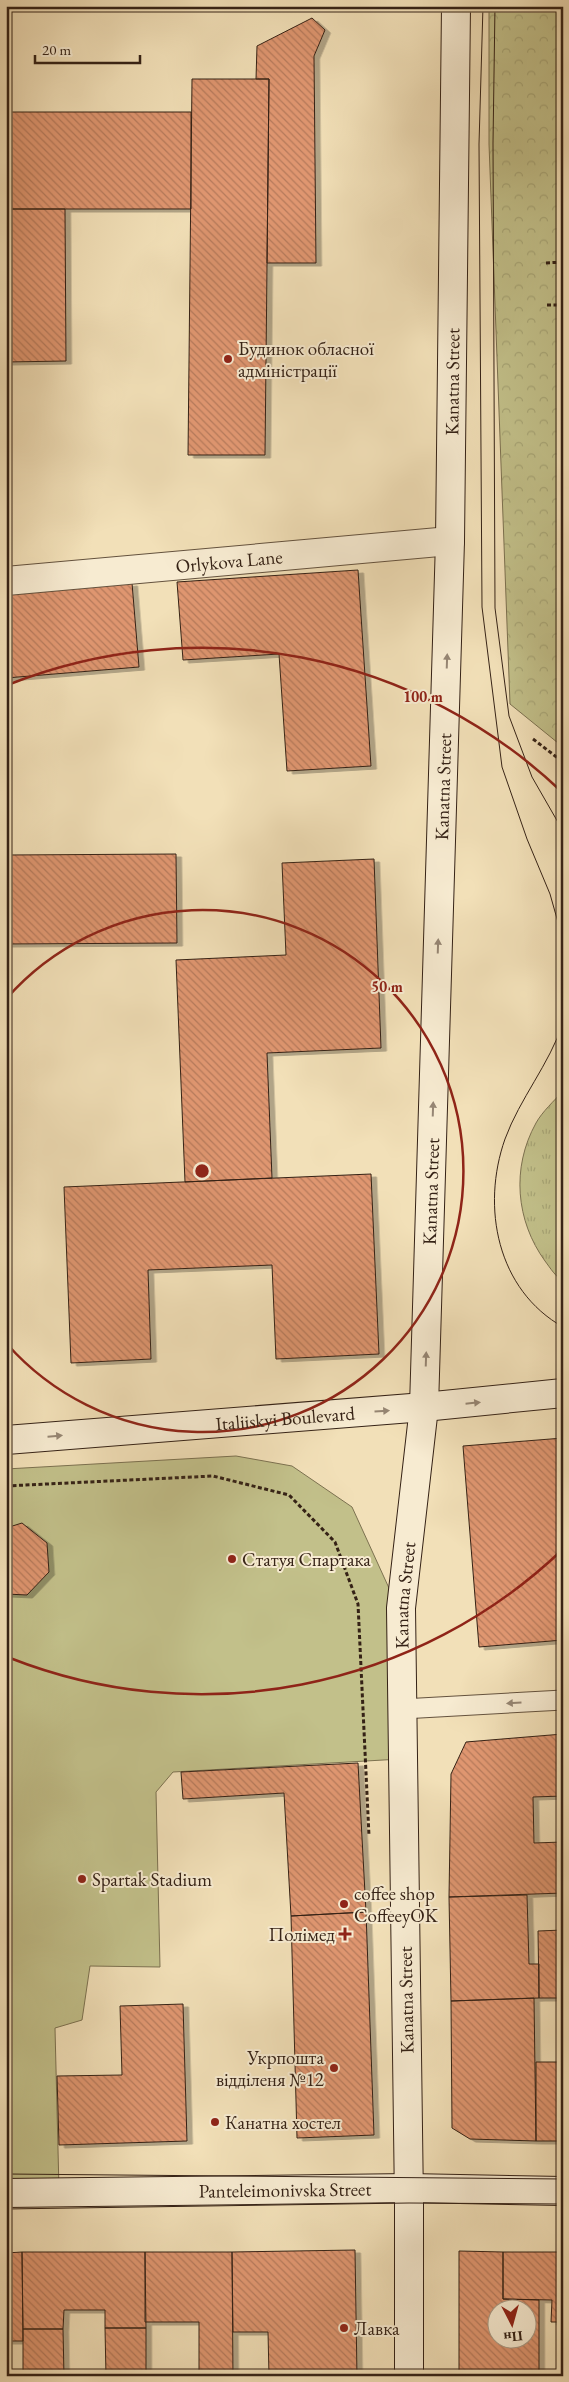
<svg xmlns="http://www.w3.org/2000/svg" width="569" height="2382" viewBox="0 0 569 2382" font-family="'EB Garamond',serif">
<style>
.grass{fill:url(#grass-tufts);stroke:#7c7150}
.park{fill:url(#park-crowns);stroke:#7c7150}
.pitch{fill:#c2c08a;stroke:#7c7150}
.building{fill:url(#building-back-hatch);stroke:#352216;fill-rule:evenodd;filter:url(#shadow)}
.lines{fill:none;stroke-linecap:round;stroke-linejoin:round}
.lane-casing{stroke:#64523e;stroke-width:21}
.street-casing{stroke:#64523e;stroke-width:30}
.secondary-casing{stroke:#352216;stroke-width:30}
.path{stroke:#352216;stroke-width:3;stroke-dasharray:4 2.5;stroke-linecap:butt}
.lane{stroke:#f7ebd1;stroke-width:19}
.street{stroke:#f7ebd1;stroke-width:28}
.secondary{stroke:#f7ebd1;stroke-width:28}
.tram{stroke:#352216;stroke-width:1}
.oneway{fill:#968674}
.ring{fill:none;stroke:#8f2418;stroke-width:2.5}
.poi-dot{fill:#8f2418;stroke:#f7ebd1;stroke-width:2}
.labels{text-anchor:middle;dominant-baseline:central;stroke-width:4;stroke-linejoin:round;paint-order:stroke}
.poi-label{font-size:19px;fill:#352216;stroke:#f7ebd1;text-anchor:start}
.street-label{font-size:19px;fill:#352216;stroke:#f7ebd1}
.centre{fill:#8f2418;stroke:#f7ebd1;stroke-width:2.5}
.ring-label{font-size:15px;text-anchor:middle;font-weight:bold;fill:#8f2418;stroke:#f7ebd1;stroke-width:4;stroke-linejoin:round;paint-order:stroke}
</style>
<defs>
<pattern id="grass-tufts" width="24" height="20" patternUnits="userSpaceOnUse" patternTransform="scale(1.25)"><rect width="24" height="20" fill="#c2c08a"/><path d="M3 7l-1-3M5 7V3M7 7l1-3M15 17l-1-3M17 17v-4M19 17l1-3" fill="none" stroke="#a7a576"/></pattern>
<pattern id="park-crowns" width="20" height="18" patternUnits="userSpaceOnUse" patternTransform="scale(1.25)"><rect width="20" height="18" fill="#c2c08a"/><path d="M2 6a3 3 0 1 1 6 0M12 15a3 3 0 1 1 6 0" fill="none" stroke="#a7a576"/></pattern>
<pattern id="building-back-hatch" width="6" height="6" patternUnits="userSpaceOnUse" patternTransform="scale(1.25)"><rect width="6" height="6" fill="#df9670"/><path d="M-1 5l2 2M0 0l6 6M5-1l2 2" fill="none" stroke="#b67a5b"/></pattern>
<filter id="shadow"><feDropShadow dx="5.5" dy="3" stdDeviation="0" flood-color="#0004"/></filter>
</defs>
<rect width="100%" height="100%" fill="#f2e0b8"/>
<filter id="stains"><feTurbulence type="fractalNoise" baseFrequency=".004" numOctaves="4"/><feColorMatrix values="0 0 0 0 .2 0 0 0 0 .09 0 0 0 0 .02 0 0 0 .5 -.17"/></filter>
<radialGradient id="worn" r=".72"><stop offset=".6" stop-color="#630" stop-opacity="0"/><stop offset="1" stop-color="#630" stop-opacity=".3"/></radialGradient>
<path class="grass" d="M563 1091V1281C555 1276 551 1269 545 1261 516 1221 511 1168 536 1123 542 1112 554 1101 563 1091Z"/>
<path class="park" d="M489 6H563V747L510 704 489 144Z"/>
<path class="pitch" d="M236 1456 292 1466 352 1507 399 1610 401 1759 173 1772 156 1792 160 1967 90 1966 82 2020 55 2028 59 2190 6 2188V1469Z"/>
<path class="building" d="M312 18 325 30 314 56 316 263H267L269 79H256L257 46Z
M192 79H269L265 455H188Z
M6 112H191V209H6Z
M6 209H65L66 361 6 362Z
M358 570 371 766 287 771 279 654 183 660 177 582Z
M132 583 139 667 6 678V593Z
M176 854 177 943 6 944V855Z
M374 859 381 1048 267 1053 272 1178 185 1182 176 960 286 955 282 863Z
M371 1174 379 1354 276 1359 272 1265 148 1270 151 1359 71 1363 64 1187Z
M563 1438V1640L479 1647 463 1446Z
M22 1523 47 1543 49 1572 27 1595 6 1594V1528Z
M563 1734V1796L533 1797 534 1843 563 1842V1893L449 1897 451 1774 466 1742Z
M358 1763 366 1912 291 1916 284 1793 183 1799 181 1772Z
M527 1895 529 1964H539V1998L451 2001 449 1897Z
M366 1912 374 2135 297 2138 291 1916Z
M563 1930V1998H539L538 1931Z
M534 1998 536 2141 470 2139 452 2128 451 2001Z
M183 2004 187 2141 59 2145 57 2076 122 2075 120 2006Z
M536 2062H563V2141H536Z
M355 2250 357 2376H269L268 2332H233L232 2252Z
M459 2251 503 2252V2299L539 2300V2376H459ZM496 2310H526V2340H496Z
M22 2252 23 2341H6V2253Z
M22 2252H145L146 2328H105V2310H64L63 2329H23Z
M145 2252H232L233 2376H199V2322H145Z
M503 2252H563V2322H551L552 2300 503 2299Z
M105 2328H146V2376H106Z
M23 2329H63L64 2376H23Z"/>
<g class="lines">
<g class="lane-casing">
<path id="lane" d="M402 1709 563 1700"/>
</g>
<g class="street-casing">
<g id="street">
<path id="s1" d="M6 581 450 541"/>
</g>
</g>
<g class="secondary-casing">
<g id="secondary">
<path id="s2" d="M6 1440 424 1407 563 1393"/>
<path id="s3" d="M6 2193 409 2188 563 2191"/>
<path id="s4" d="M409 2376V2203L401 1608 424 1407 450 541 456 6"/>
</g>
</g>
<path class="path" d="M546 263 563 262
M547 305H563
M533 739 563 762
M6 1486 213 1476 289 1495 335 1542 358 1604 369 1836"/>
<use href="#lane" class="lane"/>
<use href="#street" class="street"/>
<use href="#secondary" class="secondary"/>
<path class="tram" d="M483 6 479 144 482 607 502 767 527 839 550 894 563 940
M495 6 493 143 495 608 509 716 532 777 563 831
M563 1023C549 1065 520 1098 505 1139 481 1207 497 1290 563 1327
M6 2174 563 2179
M6 2209 409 2203 563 2204"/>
</g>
<defs><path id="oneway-solid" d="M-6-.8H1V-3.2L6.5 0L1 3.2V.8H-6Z" transform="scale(1.25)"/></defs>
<g class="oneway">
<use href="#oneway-solid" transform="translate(447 661) rotate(-88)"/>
<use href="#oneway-solid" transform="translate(438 946) rotate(-88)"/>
<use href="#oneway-solid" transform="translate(433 1109) rotate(-88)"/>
<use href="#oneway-solid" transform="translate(426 1359) rotate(-88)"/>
<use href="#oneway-solid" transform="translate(473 1403) rotate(-6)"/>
<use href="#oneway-solid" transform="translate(382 1411) rotate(-4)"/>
<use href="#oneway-solid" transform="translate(55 1436) rotate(-5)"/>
<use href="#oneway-solid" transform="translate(514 1703) rotate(177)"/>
</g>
<g class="ring">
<path d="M7 998A261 261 0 1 1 7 1344"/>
<path d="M562 1550A523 523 0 0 1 10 1658M10 684A523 523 0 0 1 562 792"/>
</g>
<g class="poi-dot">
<circle cx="228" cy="359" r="5"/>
<circle cx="232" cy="1559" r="5"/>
<circle cx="82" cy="1879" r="5"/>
<circle cx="344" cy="1904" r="5"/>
<path d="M342.5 1926.5h5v5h5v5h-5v5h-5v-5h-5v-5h5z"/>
<circle cx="334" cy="2068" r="5"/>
<circle cx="215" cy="2122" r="5"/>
<circle cx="344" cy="2328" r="5"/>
</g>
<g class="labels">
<g class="poi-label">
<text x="238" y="348">Будинок обласної<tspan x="238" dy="22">адміністрації</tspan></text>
<text x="242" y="1559">Статуя Спартака</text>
<text x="92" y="1879">Spartak Stadium</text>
<text x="354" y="1893">coffee shop<tspan x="354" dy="22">CoffeeyOK</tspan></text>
<text x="335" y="1934" text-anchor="end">Полімед</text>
<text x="324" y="2057" text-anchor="end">Укрпошта<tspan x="324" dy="22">відділеня №12</tspan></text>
<text x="225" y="2122">Канатна хостел</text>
<text x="354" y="2328">Лавка</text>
</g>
<g class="street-label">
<text stroke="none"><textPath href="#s4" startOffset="1996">Kanatna Street</textPath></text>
<text stroke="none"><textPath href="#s1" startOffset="224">Orlykova Lane</textPath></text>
<text stroke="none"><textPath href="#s4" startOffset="1591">Kanatna Street</textPath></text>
<text stroke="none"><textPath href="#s4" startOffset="1186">Kanatna Street</textPath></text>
<text stroke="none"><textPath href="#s2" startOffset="280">Italiiskyi Boulevard</textPath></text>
<text stroke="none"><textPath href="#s4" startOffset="781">Kanatna Street</textPath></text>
<text transform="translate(406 2000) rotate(-91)">Kanatna Street</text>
<text stroke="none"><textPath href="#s3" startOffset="279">Panteleimonivska Street</textPath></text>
</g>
</g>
<circle cx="202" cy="1171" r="8" class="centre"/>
<g class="ring-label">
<text x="423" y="702">100 m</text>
<text x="387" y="992">50 m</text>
</g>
<rect width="569" height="2382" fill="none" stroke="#f2e0b8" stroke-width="25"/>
<rect x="8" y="8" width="554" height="2367" fill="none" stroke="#352216" stroke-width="2.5"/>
<rect x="12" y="12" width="544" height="2357" fill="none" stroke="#352216"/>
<g transform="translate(512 2324) rotate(174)"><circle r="24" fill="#f7ebd1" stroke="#a99b86"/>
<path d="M0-4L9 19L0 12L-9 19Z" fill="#8f2418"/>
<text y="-8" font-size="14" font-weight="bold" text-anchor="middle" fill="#352216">Пн</text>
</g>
<path d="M35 55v8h105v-8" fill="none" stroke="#352216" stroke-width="2.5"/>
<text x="42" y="55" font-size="15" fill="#352216" stroke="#f7ebd1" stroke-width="4" paint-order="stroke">20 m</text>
<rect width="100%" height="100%" filter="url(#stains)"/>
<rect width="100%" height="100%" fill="url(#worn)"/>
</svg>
